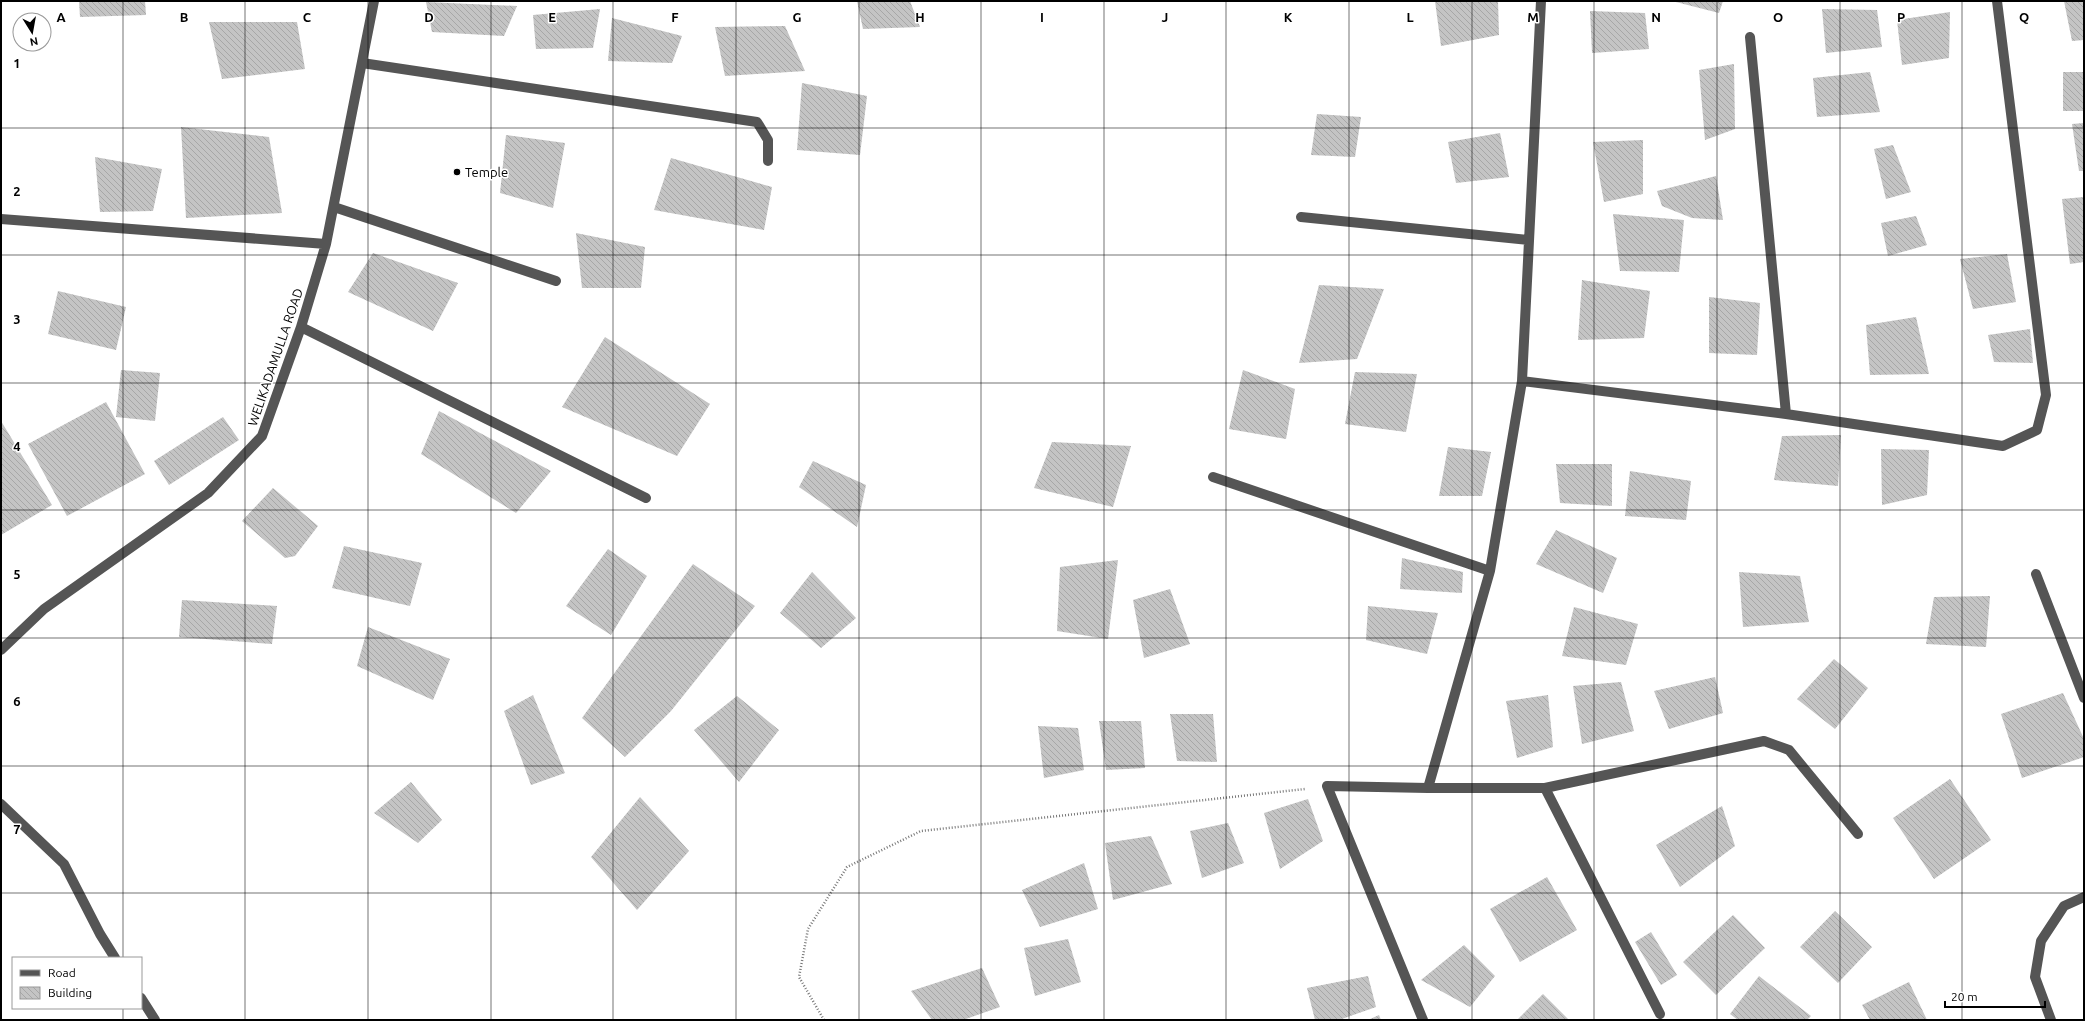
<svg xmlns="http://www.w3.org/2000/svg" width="2085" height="1021" viewBox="0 0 2085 1021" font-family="Ubuntu,sans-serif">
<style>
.building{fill:url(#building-back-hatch)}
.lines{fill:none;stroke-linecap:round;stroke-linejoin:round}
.path{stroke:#777;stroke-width:2.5;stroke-dasharray:1 2;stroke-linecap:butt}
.minor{stroke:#555;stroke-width:10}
.grid{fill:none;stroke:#000;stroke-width:1;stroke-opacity:0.55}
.poi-dot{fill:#000;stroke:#fff;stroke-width:1.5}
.labels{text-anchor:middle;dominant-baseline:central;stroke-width:3;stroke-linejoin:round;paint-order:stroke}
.poi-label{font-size:13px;fill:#000;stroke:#fff;text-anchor:start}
.street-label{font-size:13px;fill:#000;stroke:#fff}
.grid-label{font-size:13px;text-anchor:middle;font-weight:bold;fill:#000;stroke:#fff;stroke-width:3;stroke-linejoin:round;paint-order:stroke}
</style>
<defs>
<pattern id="building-back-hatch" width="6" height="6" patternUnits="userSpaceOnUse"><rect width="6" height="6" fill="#c4c4c4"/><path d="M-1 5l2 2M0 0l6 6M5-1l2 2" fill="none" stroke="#a7a7a7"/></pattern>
</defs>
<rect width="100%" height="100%" fill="#fff"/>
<path class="building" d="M79 1H145L146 15 80 17Z
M857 1H910L920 27 863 29Z
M1435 1H1498L1499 35 1441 46Z
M1672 1H1723L1719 13Z
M2064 1H2084V40L2072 41Z
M426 2 517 6 504 36 432 32Z
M600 9 593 48 536 49 533 15Z
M1822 9 1877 10 1882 47 1826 53Z
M1590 11 1645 13 1649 49 1592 53Z
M1950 12 1949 58 1902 65 1897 20Z
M612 18 682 36 672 63 608 61Z
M209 22H297L305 69 222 79Z
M785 26 805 71 725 76 715 27Z
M1734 64 1735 129 1705 140 1699 70Z
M1870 72 1880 112 1817 117 1813 78Z
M2063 72H2084V111H2063Z
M802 83 867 96 860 155 797 150Z
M1317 114 1361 117 1355 157 1311 155Z
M2084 123V171H2079L2072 124Z
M181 127 269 137 282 213 186 218Z
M1500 133 1509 177 1456 183 1448 142Z
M506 135 565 143 553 208 500 193Z
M1643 140V194L1604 202 1593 142Z
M1893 145 1911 192 1886 199 1874 149Z
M95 157 162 169 153 211 100 212Z
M671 158 772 187 764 230 654 210Z
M1716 176 1723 220 1692 218 1662 206 1657 191Z
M2084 197V262L2070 264 2062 199Z
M1613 214 1684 220 1679 272 1620 271Z
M1916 216 1927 245 1888 256 1881 223Z
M576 233 645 247 641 288H582Z
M373 253 458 283 433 331 348 292Z
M2007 254 2016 302 1973 309 1960 259Z
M1582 280 1650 291 1644 338 1578 340Z
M1319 285 1384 289 1357 359 1299 363Z
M58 291 126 307 116 350 48 334Z
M1709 297 1760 303 1757 355 1709 353Z
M1916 317 1929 374 1870 375 1866 325Z
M2030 329 2033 363 1994 362 1988 335Z
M605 337 710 404 677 456 562 407Z
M121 370 160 373 155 421 116 417Z
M1243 370 1295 389 1286 439 1229 429Z
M1355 372 1417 374 1406 432 1345 424Z
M106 402 145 474 67 516 28 444Z
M439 411 551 471 516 513 421 454Z
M223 417 239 440 169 485 154 461Z
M1 421 52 505 1 535Z
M1841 435 1838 486 1774 480 1782 436Z
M1052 442 1131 446 1113 507 1034 488Z
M1448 447 1491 452 1482 496H1439Z
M1881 449 1929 450 1927 495 1882 505Z
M813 461 866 485 857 527 799 487Z
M1556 464H1612V506L1560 503Z
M1630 471 1691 481 1686 520 1625 516Z
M273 488 318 526 295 556 285 558 242 521Z
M1556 530 1617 558 1603 593 1536 564Z
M344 546 422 563 410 606 332 588Z
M608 549 647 576 611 635 566 606Z
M1402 558 1463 572 1462 593 1400 589Z
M1118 560 1108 639 1057 631 1060 567Z
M693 564 755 606 671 711 625 757 582 718Z
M812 572 856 618 821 648 780 613Z
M1739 572 1800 576 1809 622 1743 627Z
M1170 589 1190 644 1144 658 1133 600Z
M1990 596 1986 647 1926 644 1934 597Z
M182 600 277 606 272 644 179 637Z
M1368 606 1438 613 1427 654 1366 640Z
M1574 607 1638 624 1626 665 1562 656Z
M368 627 450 659 433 700 357 666Z
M1834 659 1868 688 1835 729 1797 699Z
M1715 677 1723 713 1669 729 1654 691Z
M1621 682 1634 731 1582 744 1573 686Z
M2063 693 2084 739V757L2022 778 2001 714Z
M533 695 565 773 531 785 504 711Z
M1548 695 1553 747 1517 758 1506 701Z
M737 696 779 730 739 782 694 730Z
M1170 714H1213L1217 762 1177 761Z
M1099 721H1141L1145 768 1106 770Z
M1038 726 1078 728 1084 770 1044 778Z
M1950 779 1991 840 1934 879 1893 818Z
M411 782 442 820 418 843 374 813Z
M640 797 689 851 637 910 591 857Z
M1308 799 1323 841 1280 869 1264 813Z
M1722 806 1735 846 1680 887 1656 845Z
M1228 823 1244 863 1202 878 1190 831Z
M1151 836 1172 884 1113 900 1105 843Z
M1084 863 1098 909 1040 927 1022 890Z
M1547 877 1577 930 1520 962 1490 909Z
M1835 911 1872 947 1838 983 1800 947Z
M1733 915 1765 948 1716 995 1683 962Z
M1651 932 1677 975 1661 985 1635 942Z
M1068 939 1081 982 1035 996 1024 948Z
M1464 945 1495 976 1470 1007 1421 980Z
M982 968 1000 1007 963 1020H932L911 991Z
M1368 976 1376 1007 1339 1020H1315L1307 988Z
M1759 976 1811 1016 1807 1020H1738L1730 1014Z
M1909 982 1927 1020H1870L1862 1005Z
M1543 994 1569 1020H1517Z
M1379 1015 1381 1020H1368Z"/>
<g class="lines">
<path class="path" d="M824 1020 799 977 808 929 847 867 921 831 1305 789"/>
<path class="minor" d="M1541 1 1522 381 1786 414 2003 446 2037 430 2046 395 1997 1
M1750 37 1786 414
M362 63 757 122 768 140V161
M334 207 556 281
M1301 217 1529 240
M1 219 326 244
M301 327 646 498
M1213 477 1490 571
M2036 574 2084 698
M1 650 44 609 208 493 262 436 301 327 326 244 374 1
M1428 788H1545L1764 741 1789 750 1858 834
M1545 788 1660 1014
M1 804 64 864 100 934 115 958
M141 998 155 1020
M1423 1020 1327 786 1428 788 1490 571 1522 381
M2051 1020 2035 977 2041 941 2064 906 2084 897"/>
</g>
<path class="grid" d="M123 1V958M245 1V1020M368 1V1020M491 1V1020M613 1V1020M736 1V1020M859 1V1020M981 1V1020M1104 1V1020M1226 1V1020M1349 1V1020M1472 1V1020M1594 1V1020M1717 1V1020M1840 1V1020M1962 1V1020M1 128H2084M1 255H2084M1 383H2084M1 510H2084M1 638H2084M1 766H2084M1 893H2084M123 1008V1020"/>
<circle class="poi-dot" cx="457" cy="172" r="4"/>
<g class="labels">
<g class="poi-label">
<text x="465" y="172">Temple</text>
</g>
<g class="street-label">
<text transform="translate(275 357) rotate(-71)">WELIKADAMULLA ROAD</text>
</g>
</g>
<g class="grid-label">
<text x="61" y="22">A</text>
<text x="184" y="22">B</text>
<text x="307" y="22">C</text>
<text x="429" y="22">D</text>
<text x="552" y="22">E</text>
<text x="675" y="22">F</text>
<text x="797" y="22">G</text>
<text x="920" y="22">H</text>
<text x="1042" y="22">I</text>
<text x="1165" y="22">J</text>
<text x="1288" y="22">K</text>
<text x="1410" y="22">L</text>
<text x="1533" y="22">M</text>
<text x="1656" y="22">N</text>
<text x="1778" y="22">O</text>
<text x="1901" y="22">P</text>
<text x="2024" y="22">Q</text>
<text x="17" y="68">1</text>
<text x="17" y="196">2</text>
<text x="17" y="324">3</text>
<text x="17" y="451">4</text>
<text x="17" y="579">5</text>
<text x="17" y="706">6</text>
<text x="17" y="834">7</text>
</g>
<rect width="2085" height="1021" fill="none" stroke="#000000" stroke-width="4"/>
<rect x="12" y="957" width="130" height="52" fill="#ffffff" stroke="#999999"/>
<rect x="20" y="970" width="20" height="6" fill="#555555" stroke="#999999"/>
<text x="48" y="977" font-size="12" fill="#000000">Road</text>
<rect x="20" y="987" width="20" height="12" fill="url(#building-back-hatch)" stroke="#999999"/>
<text x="48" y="997" font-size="12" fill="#000000">Building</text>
<g transform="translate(32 32) rotate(169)"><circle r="19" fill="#ffffff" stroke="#999999"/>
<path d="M0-3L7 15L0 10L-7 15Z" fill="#000000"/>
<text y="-6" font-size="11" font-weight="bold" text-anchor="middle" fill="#000000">N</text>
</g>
<path d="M1945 1001v6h100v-6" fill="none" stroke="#000000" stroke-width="2"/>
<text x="1951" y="1001" font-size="12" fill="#000000" stroke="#ffffff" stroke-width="3" paint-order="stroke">20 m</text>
</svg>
